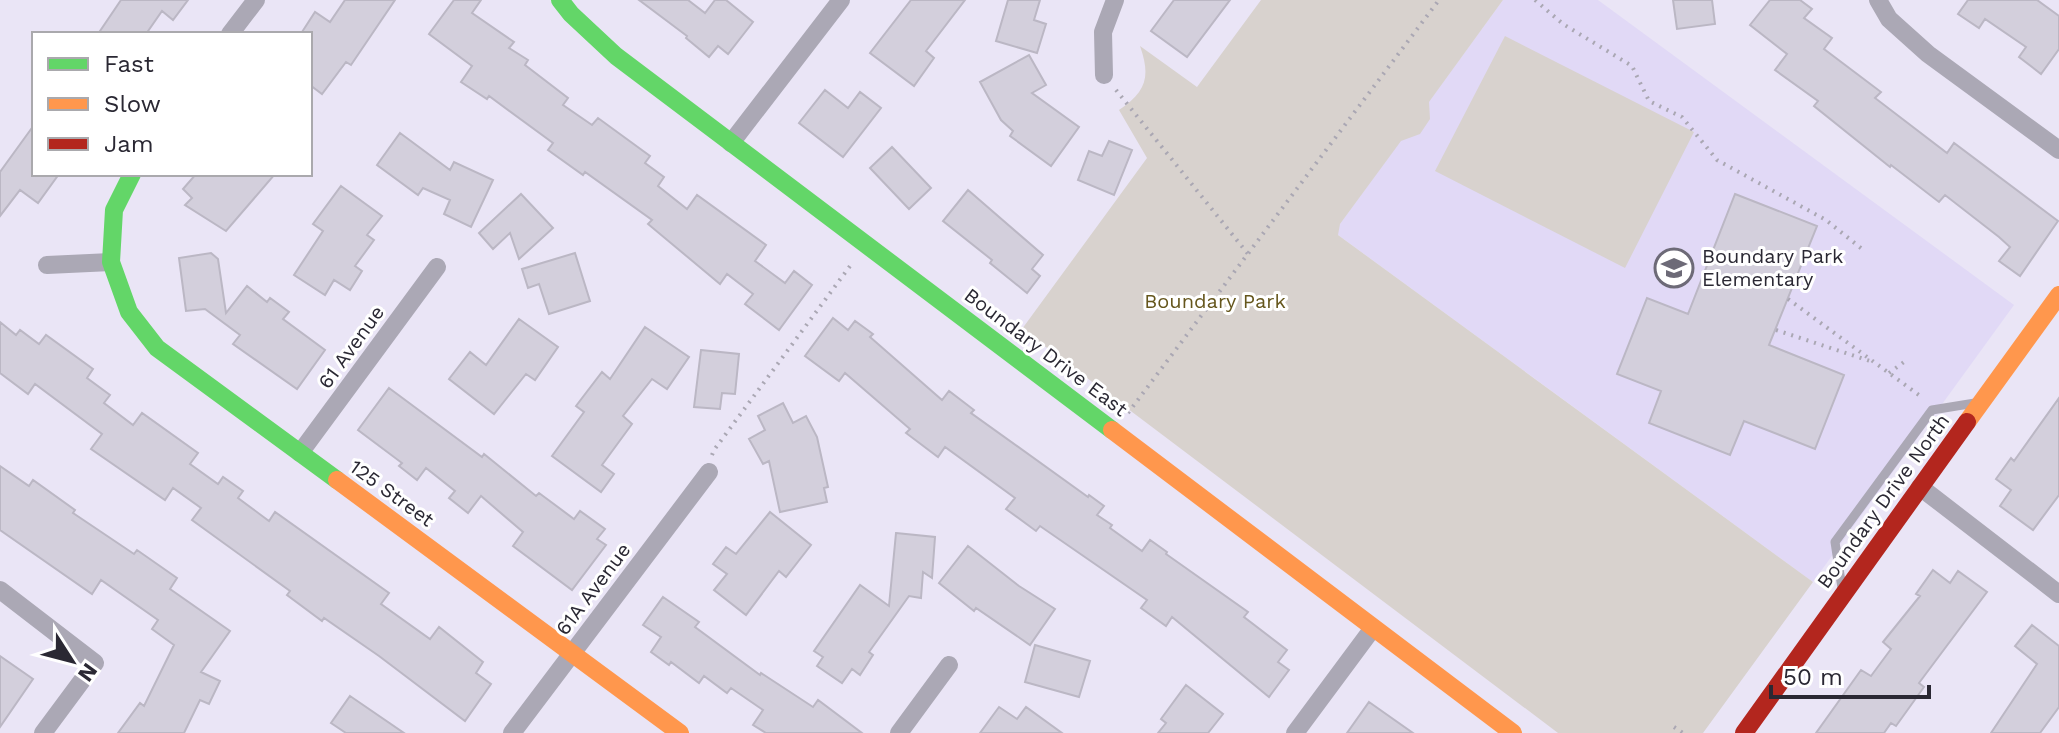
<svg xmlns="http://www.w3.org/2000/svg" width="2059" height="733" viewBox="0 0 2059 733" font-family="'Work Sans',sans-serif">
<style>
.built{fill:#e1d9f6}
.green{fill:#d8d2ce}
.building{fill:#d3cfdc;stroke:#bbb7c4;stroke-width:2}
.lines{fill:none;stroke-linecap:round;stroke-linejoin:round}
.path{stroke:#aaa7b3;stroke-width:4;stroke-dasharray:2 6;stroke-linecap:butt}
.lane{stroke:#aba8b5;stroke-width:9}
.street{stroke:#aba8b5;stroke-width:18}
.fast{stroke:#63d668;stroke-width:18}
.slow{stroke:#ff974d;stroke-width:18}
.jam{stroke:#b3261e;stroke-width:18}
.labels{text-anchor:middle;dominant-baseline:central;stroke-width:6;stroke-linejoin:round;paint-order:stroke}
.poi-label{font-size:20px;fill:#2a2833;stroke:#fff;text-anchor:start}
.park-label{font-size:20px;fill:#65561c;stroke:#fff}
.street-label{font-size:20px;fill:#2a2833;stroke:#fff}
</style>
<rect width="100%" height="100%" fill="#eae5f6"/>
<path class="built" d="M1503 0H1598L2014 305 1813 582 1334 232Z"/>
<path class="green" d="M1261 0H1503L1429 102 1430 119 1420 134 1401 141 1340 224 1338 235 1813 582 1703 733H1558L1022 329 1147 158 1119 110C1146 92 1151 77 1140 46L1197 87Z
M1505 36 1694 132 1625 268 1435 171Z"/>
<path class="building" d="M121 0H188L173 20 162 11 146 34H98Z
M345 0H395L351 65 346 62 322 94 310 85V34L302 32 315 12 330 22Z
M454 0H481L472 13 514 42 509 48 528 60 525 65 568 98 563 105 592 125 598 118 650 156 645 163 664 177 658 186 687 209 697 195 766 245 755 261 785 283 794 271 812 285 779 330 745 304 753 294 727 274 720 284 648 224 652 220 585 172 583 175 548 150 553 143 489 96 487 99 461 82 472 66 429 34Z
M639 0H688L705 13 715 0H726L753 22 728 54 718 46 709 57 686 38 687 36Z
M911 0H965L926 51 934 58 914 86 870 53Z
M1008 0H1040L1034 20 1046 24 1037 53 996 41Z
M1174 0H1230L1187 57 1151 31Z
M1673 0H1712L1715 24 1677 29Z
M1770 0H1800L1812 9 1804 18 1832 38 1824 49 1881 92 1875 98 1947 153 1954 143 2058 221 2020 276 1999 261 2010 247 1999 237 1945 195 1939 202 1891 165 1890 167 1814 106 1818 101 1775 70 1787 54 1750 25Z
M1968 0H2037L2059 16V49L2041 74 2019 57 2026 47 1985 19 1979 28 1958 14Z
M1029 55 1046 85 1032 93 1079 127 1051 166 1010 136 1013 131 1001 120 980 82Z
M825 90 848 108 860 92 881 108 843 157 799 123Z
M34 125V174H59L38 203 20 190 0 216V172Z
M400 133 450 170 454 162 493 180 471 227 444 214 450 200 423 188 418 195 377 165Z
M1109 141 1132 150 1114 195 1078 180 1089 151 1102 156Z
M892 147 931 188 909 209 870 168Z
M196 174H275L226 231 185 205 192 198 183 189Z
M341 186 382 216 367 235 374 240 355 266 362 271 350 290 334 280 325 295 294 275 323 231 313 224Z
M968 190 1043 255 1032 269 1040 276 1027 293 990 263 992 260 943 221Z
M521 194 553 228 519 259 510 233 493 249 479 233Z
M1735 194 1817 226 1769 345 1844 375 1815 449 1744 421 1730 455 1649 423 1661 391 1617 374 1647 298 1688 314Z
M211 253 218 259 226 313 247 286 267 302 270 298 289 312 283 319 325 350 297 389 233 344 240 335 205 309 186 311 179 258Z
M575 253 590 301 549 314 539 284 528 288 522 269Z
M833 318 848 330 855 321 873 334 870 337 942 400 949 391 974 410 971 413 1088 497 1089 495 1104 506 1097 515 1112 525 1110 528 1142 551 1150 540 1167 552 1166 554 1248 612 1244 617 1287 650 1278 662 1289 670 1269 697 1172 617 1166 626 1141 608 1147 600 1040 526 1036 531 1006 509 1015 498 945 447 938 457 906 433 910 429 845 373 839 381 805 356Z
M519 319 558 347 535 380 526 374 494 414 449 379 470 352 486 365Z
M0 322 16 335 20 330 39 344 46 335 93 369 87 378 110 395 104 403 133 425 142 413 198 453 190 464 218 484 223 477 243 491 238 498 269 521 275 512 389 593 381 604 430 639 439 627 483 662 476 673 491 684 465 721 379 656 324 618 322 621 287 595 290 591 192 520 201 508 173 488 165 500 91 449 102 434 35 384 28 394 0 373Z
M645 327 689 357 667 389 652 379 623 416 632 424 602 465 614 474 601 492 552 456 584 412 576 406 602 372 610 379Z
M701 350 739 354 735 394 722 393 720 409 694 407Z
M389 388 482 457 484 454 536 496 539 493 574 519 580 511 605 529 597 539 606 545 572 590 513 546 523 532 481 496 468 513 449 498 455 491 426 468 417 480 399 466 402 463 358 430Z
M2059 398V495L2033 530 2000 506 2011 490 1996 479 2011 458 2014 461Z
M783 403 793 423 806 416 817 437 828 487 824 488 827 502 780 512 769 461 763 464 749 439 765 430 758 416Z
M0 466 29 486 33 480 75 510 73 513 134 554 137 550 177 578 170 589 230 631 201 672 220 681 209 704 200 700 184 733H118L140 703 144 706 174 645 152 629 158 620 101 580 92 594 0 530Z
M770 512 811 545 786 577 779 571 746 615 714 590 727 574 713 564 726 547 736 554Z
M896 533 935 537 932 578 923 572 921 598 909 596 869 652 873 655 860 675 852 669 842 683 817 666 823 657 814 651 860 585 889 606Z
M968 546 1019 586 1055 609 1030 645 976 608 974 611 939 583Z
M1933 570 1950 583 1958 571 1987 592 1919 683 1924 687 1896 726 1891 723 1884 733H1816L1861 670 1871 676 1891 649 1883 642 1920 596 1916 594Z
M663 597 699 622 695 627 760 675 761 673 813 707 818 700 862 733H766L753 725 763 710 731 688 727 693 704 676 699 683 671 662 669 665 651 652 661 637 643 625Z
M2032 625 2059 646V707L2040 733H1991L2037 664 2015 646Z
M1035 645 1090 661 1079 697 1025 682Z
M0 656 33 679 0 727Z
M1186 685 1223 714 1208 733H1158L1166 723 1161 719Z
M350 696 404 733H346L331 723Z
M1369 702 1413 733H1347Z
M999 707 1017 719 1026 707 1062 733H980Z"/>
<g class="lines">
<path class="path" d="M1535 0 1563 24 1632 66 1649 101 1682 117 1717 160 1826 220 1862 249
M1116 90 1248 254
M1788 299 1923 398
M1776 330 1870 361
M1889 373 1908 359
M1128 413 1439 0
M712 455 714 450 853 262
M1674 727 1683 733"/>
<path class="lane" d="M1842 588 1835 542 1932 410 1975 403"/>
<path class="street" d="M1878 0 1889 19 1928 54 2059 150
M230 34 256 0
M1104 75 1103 32 1115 0
M731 143 841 0
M47 265 111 262
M300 453 437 267
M1920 487 2059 594
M0 590 95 663 43 733
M512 733 709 472
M899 733 949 665
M1295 733 1373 628"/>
<path class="fast" d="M560 0 571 14 616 56 1112 430
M132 174 114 210 111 262 129 312 157 348 337 480"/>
<path class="slow" d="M1967 422 2059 295
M1112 430 1513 733
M337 480 680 733"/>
<path class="jam" d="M1744 733 1967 422"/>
</g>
<defs>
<g id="school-ring" transform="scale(2)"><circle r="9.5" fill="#fff" stroke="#6d6a77" stroke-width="1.5"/><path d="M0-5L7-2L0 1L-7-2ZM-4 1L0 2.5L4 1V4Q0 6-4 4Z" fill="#6d6a77"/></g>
</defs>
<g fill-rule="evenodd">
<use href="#school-ring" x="1674" y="268"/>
</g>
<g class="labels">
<g class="poi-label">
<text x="1702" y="256">Boundary Park<tspan x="1702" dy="23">Elementary</tspan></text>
</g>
<g class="park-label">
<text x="1215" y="301">Boundary Park</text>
</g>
<g class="street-label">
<text transform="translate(351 347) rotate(-54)">61 Avenue</text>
<text transform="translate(1046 352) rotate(37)">Boundary Drive East</text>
<text transform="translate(392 493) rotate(36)">125 Street</text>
<text transform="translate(1883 501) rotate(-54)">Boundary Drive North</text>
<text transform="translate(593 589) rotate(-53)">61A Avenue</text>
</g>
</g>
<rect x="32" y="32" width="280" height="144" fill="#ffffff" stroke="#aaa9ad" stroke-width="2"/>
<rect x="48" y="58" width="40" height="12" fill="#63d668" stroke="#aaa9ad" stroke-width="2"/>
<text x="104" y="72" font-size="24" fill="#2a2833">Fast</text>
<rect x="48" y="98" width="40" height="12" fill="#ff974d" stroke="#aaa9ad" stroke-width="2"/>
<text x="104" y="112" font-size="24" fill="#2a2833">Slow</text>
<rect x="48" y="138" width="40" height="12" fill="#b3261e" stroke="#aaa9ad" stroke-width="2"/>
<text x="104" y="152" font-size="24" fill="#2a2833">Jam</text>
<g transform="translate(72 661) rotate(126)" stroke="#ffffff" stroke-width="6" paint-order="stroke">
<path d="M0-6L14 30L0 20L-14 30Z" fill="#2a2833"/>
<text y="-12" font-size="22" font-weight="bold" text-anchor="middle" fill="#2a2833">N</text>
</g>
<path d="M1771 685v12h158v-12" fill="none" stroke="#2a2833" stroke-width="4"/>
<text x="1783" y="685" font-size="24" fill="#2a2833" stroke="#ffffff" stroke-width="6" paint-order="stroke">50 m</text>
</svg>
